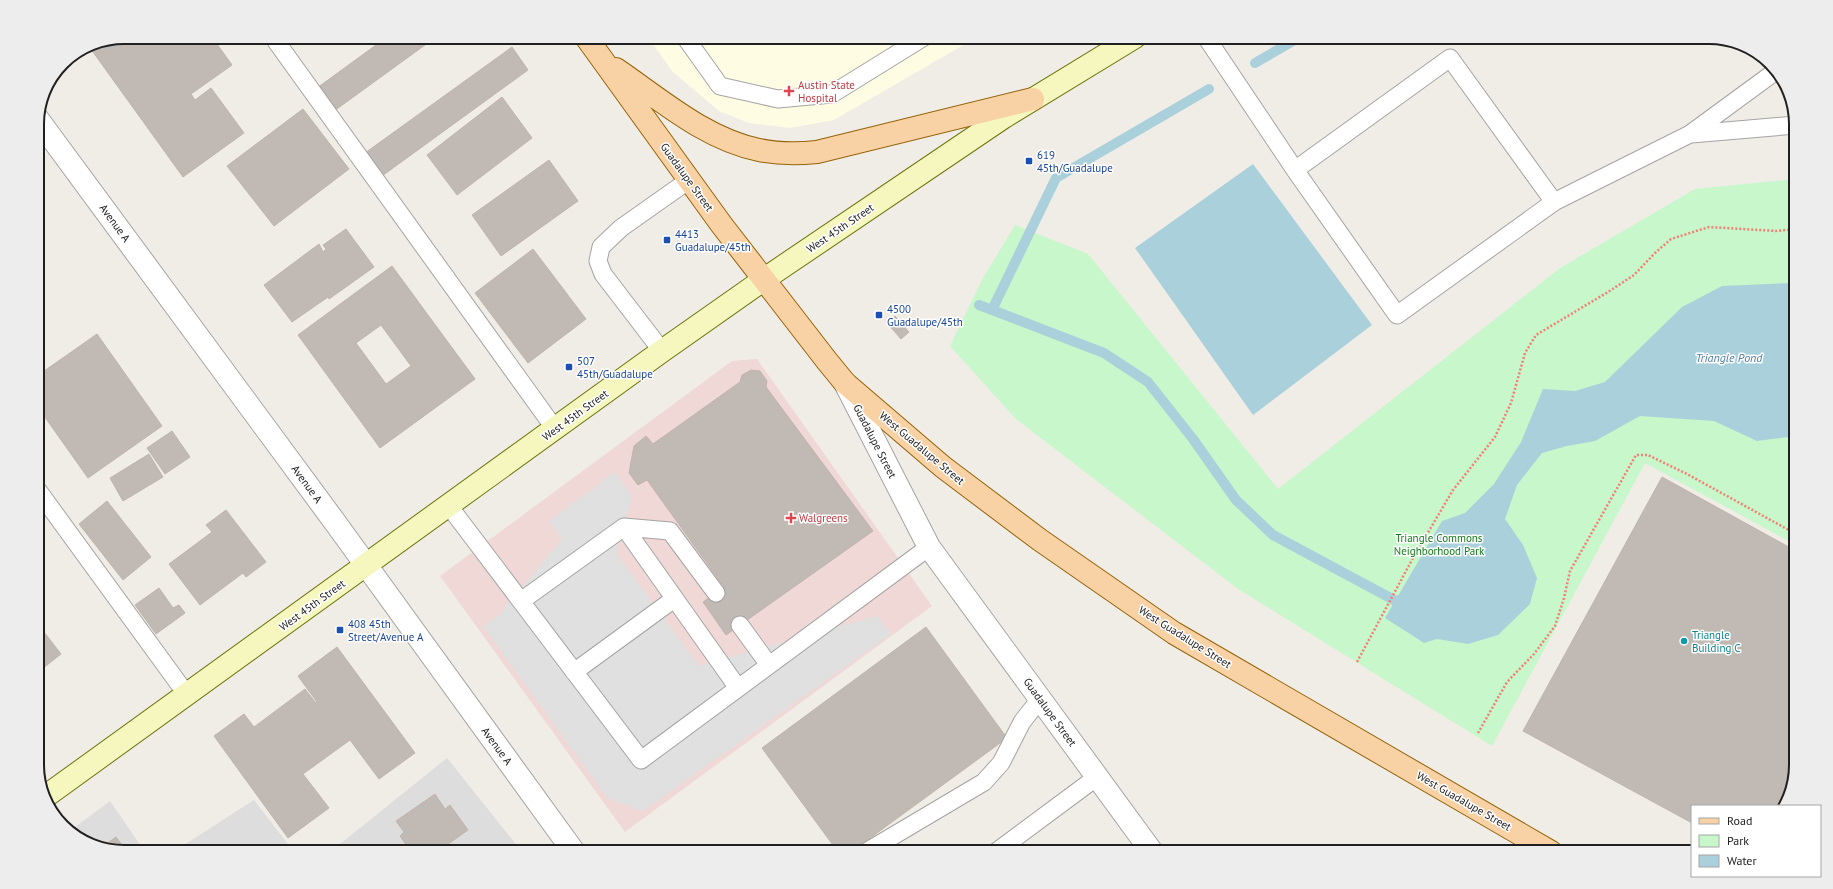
<svg xmlns="http://www.w3.org/2000/svg" width="1833" height="889" viewBox="0 0 1833 889" font-family="'PT Sans',sans-serif">
<style>
.residential{fill:#dedddd}
.commercial{fill:#f0d8d7}
.education{fill:#fefde3}
.park{fill:#c7f7ca}
.parking{fill:#e0e0e0}
.water{fill:#aad1db}
.lines{fill:none;stroke-linecap:round;stroke-linejoin:round}
.stream{stroke:#aad1db;stroke-width:10}
.building{fill:#c1b9b4;stroke:#c1b4aa;fill-rule:evenodd}
.service-casing{stroke:#a4a4a4;stroke-width:19}
.minor-casing{stroke:#a4a4a4;stroke-width:24}
.tertiary-casing{stroke:#a4a4a4;stroke-width:24}
.secondary-casing{stroke:#6b740a;stroke-width:24}
.primary-casing{stroke:#956207;stroke-width:24}
.path{stroke:#f47e75;stroke-width:2.5;stroke-dasharray:2 2;stroke-linecap:butt}
.service{stroke:#fff;stroke-width:17}
.minor{stroke:#fff;stroke-width:22}
.tertiary{stroke:#fff;stroke-width:22}
.secondary{stroke:#f5f7be;stroke-width:22}
.primary{stroke:#f8d2a4;stroke-width:22}
.health-dot{fill:#e0444e;stroke:#fff;stroke-width:1.5}
.transit-dot{fill:#1a4fb4;stroke:#fff;stroke-width:1.5}
.culture-dot{fill:#0f9aa8;stroke:#fff;stroke-width:1.5}
.labels{text-anchor:middle;dominant-baseline:central;stroke-width:3;stroke-linejoin:round;paint-order:stroke}
.health-label{font-size:11px;fill:#be3a42;stroke:#fff;text-anchor:start}
.transit-label{font-size:11px;fill:#164399;stroke:#fff;text-anchor:start}
.street-label{font-size:11px;fill:#202020;stroke:#fff}
.park-label{font-size:11px;fill:#117b17;stroke:#fff}
.culture-label{font-size:11px;fill:#0d838f;stroke:#fff;text-anchor:start}
.water-label{font-size:12px;font-style:italic;fill:#4d7aa4;stroke:#fff}
.rim{fill:none;stroke:#202020;stroke-width:2}
</style>
<rect width="100%" height="100%" fill="#f0ede7"/>
<path class="residential" d="M447 758 522 852H330Z
M254 800 294 852H173Z
M110 801 145 852H124L86 843 71 830Z"/>
<path class="commercial" d="M757 359 932 606 625 832 440 576 732 361Z"/>
<path class="education" d="M648 37H977L834 120 790 128 749 123 719 111 672 71Z"/>
<path class="park" d="M1796 179V545L1645 463 1492 746 1238 589 1016 419 950 346 983 278 1015 225 1088 254 1278 489 1560 268 1695 189Z"/>
<path class="parking" d="M615 472 632 496 616 553 699 666 877 616 891 634 643 811 608 799 483 626 500 614 562 539 549 521Z"/>
<path class="water" d="M1253 164 1372 325 1253 415 1135 248Z
M1796 282V436L1757 441 1714 421 1640 416 1595 441 1567 446 1542 453 1517 485 1505 519 1523 545 1537 578 1530 604 1498 635 1468 644 1437 639 1424 643 1385 618 1442 521 1465 513 1494 484 1521 442 1543 389 1575 391 1605 382 1682 307 1722 286 1792 283Z"/>
<g class="lines">
<path class="stream" d="M1255 63 1300 37
M979 305 1104 353 1148 382 1193 439 1236 500 1273 535 1396 601 1408 597
M992 310 1056 178 1209 89"/>
</g>
<path class="building" d="M124 37H212L232 65 191 94 195 100 211 88 244 133 183 177 88 45Z
M387 37H436L334 111 317 88Z
M512 47 528 70 382 176 365 153Z
M502 97 532 138 457 195 427 155Z
M303 109 349 169 274 226 227 166Z
M549 160 578 201 501 256 472 215Z
M346 229 374 267 329 299 328 297 292 322 264 285 319 244 323 252 326 249 323 245Z
M533 249 586 319 528 363 475 293Z
M392 266 475 379 380 448 298 335ZM381 325 411 366 386 384 356 343Z
M895 316 909 332 901 339 887 323Z
M97 334 162 426 88 478 37 406V376Z
M751 370 760 371 767 381 766 387 873 531 726 635 703 602 724 587 647 480 638 485 629 473 634 446 646 436 653 444 740 382 742 375Z
M172 431 190 457 165 474 147 448Z
M149 454 163 477 123 501 110 478Z
M1662 477 1796 551V765L1787 803 1785 806H1692V823L1523 731Z
M107 501 151 557 123 580 79 524Z
M226 510 266 562 246 577 243 573 200 605 169 564 212 532 206 525Z
M159 588 173 608 179 605 185 613 156 634 135 605Z
M37 623 61 654 37 673Z
M926 627 1007 738 851 852H838L762 748Z
M337 647 415 753 379 779 350 740 303 774 329 808 288 838 214 736 244 714 254 727 305 689 316 703 317 702 298 676Z
M435 794 445 809 450 805 468 830 437 852H411L400 836 404 832 396 821Z
M116 837 127 852 102 847Z"/>
<g class="lines">
<g class="service-casing">
<path id="service" d="M273 37 555 429
M685 37 720 86 778 99 832 94 924 37
M1206 37 1295 170
M1691 134 1796 125
M1554 202 1450 58 1295 170 1397 315 1554 202 1690 134 1776 71
M662 351 603 274 598 261 601 247 621 228 689 180
M37 489 187 695
M449 506 641 760 929 547
M624 527 670 531 716 593
M521 601 624 527 738 688
M740 625 769 665
M574 672 674 599
M866 852 984 782 1001 763 1022 722 1040 699
M996 852 1097 777"/>
</g>
<g class="minor-casing">
<path id="minor" d="M37 118 337 525 574 852"/>
</g>
<g class="tertiary-casing">
<path id="tertiary" d="M845 383 929 547 1152 852"/>
</g>
<g class="secondary-casing">
<path id="secondary" d="M46 796 662 351 763 280 1004 117 1135 37"/>
</g>
<g class="primary-casing">
<path id="primary" d="M586 37 721 224 827 361 845 383 943 467 1040 540 1174 633 1551 852
M616 69C660 99 705 139 759 150 778 154 797 154 817 152L1033 99"/>
</g>
<path class="path" d="M1357 662 1413 558 1453 490 1495 437 1511 403 1525 353 1536 335 1608 292 1634 275 1655 253 1671 239 1709 227 1776 231 1796 229
M1478 733 1507 682 1534 654 1555 626 1564 598 1570 571 1636 455H1648L1687 474 1796 534"/>
<use href="#service" class="service"/>
<use href="#minor" class="minor"/>
<use href="#tertiary" class="tertiary"/>
<use href="#secondary" class="secondary"/>
<use href="#primary" class="primary"/>
</g>
<g class="health-dot">
<path d="M787 85h4v4h4v4h-4v4h-4v-4h-4v-4h4z"/>
<path d="M789 512h4v4h4v4h-4v4h-4v-4h-4v-4h4z"/>
</g>
<g class="transit-dot">
<rect x="1025" y="157" width="8" height="8" rx="2"/>
<rect x="663" y="236" width="8" height="8" rx="2"/>
<rect x="875" y="311" width="8" height="8" rx="2"/>
<rect x="565" y="363" width="8" height="8" rx="2"/>
<rect x="336" y="626" width="8" height="8" rx="2"/>
</g>
<circle class="culture-dot" cx="1684" cy="641" r="4"/>
<g class="labels">
<g class="health-label">
<text x="798" y="85">Austin State<tspan x="798" dy="13">Hospital</tspan></text>
<text x="799" y="518">Walgreens</text>
</g>
<g class="transit-label">
<text x="1037" y="155">619<tspan x="1037" dy="13">45th/Guadalupe</tspan></text>
<text x="675" y="234">4413<tspan x="675" dy="13">Guadalupe/45th</tspan></text>
<text x="887" y="309">4500<tspan x="887" dy="13">Guadalupe/45th</tspan></text>
<text x="577" y="361">507<tspan x="577" dy="13">45th/Guadalupe</tspan></text>
<text x="348" y="624">408 45th<tspan x="348" dy="13">Street/Avenue A</tspan></text>
</g>
<g class="street-label">
<text transform="translate(687 177) rotate(54)">Guadalupe Street</text>
<text transform="translate(115 223) rotate(54)">Avenue A</text>
<text transform="translate(840 228) rotate(-34)">West 45th Street</text>
<text transform="translate(575 415) rotate(-36)">West 45th Street</text>
<text transform="translate(875 441) rotate(63)">Guadalupe Street</text>
<text transform="translate(922 448) rotate(40)">West Guadalupe Street</text>
<text transform="translate(307 484) rotate(54)">Avenue A</text>
<text transform="translate(312 605) rotate(-36)">West 45th Street</text>
<text transform="translate(1185 637) rotate(32)">West Guadalupe Street</text>
<text transform="translate(1050 712) rotate(54)">Guadalupe Street</text>
<text transform="translate(497 746) rotate(54)">Avenue A</text>
<text transform="translate(1464 801) rotate(30)">West Guadalupe Street</text>
</g>
<g class="park-label">
<text x="1439" y="538">Triangle Commons<tspan x="1439" dy="13">Neighborhood Park</tspan></text>
</g>
<g class="culture-label">
<text x="1692" y="635">Triangle<tspan x="1692" dy="13">Building C</tspan></text>
</g>
<g class="water-label">
<text x="1729" y="357">Triangle Pond</text>
</g>
</g>
<path d="M0 0H1833V889H0ZM124 44H1709A80 80 0 0 1 1789 124V765A80 80 0 0 1 1709 845H124A80 80 0 0 1 44 765V124A80 80 0 0 1 124 44Z" fill="#ededed" fill-rule="evenodd"/>
<path class="rim" d="M124 44H1709A80 80 0 0 1 1789 124V765A80 80 0 0 1 1709 845H124A80 80 0 0 1 44 765V124A80 80 0 0 1 124 44Z"/>
<rect x="1691" y="805" width="130" height="72" fill="#ffffff" stroke="#a6a6a6"/>
<rect x="1699" y="818" width="20" height="6" fill="#f8d2a4" stroke="#a6a6a6"/>
<text x="1727" y="825" font-size="12" fill="#202020">Road</text>
<rect x="1699" y="835" width="20" height="12" fill="#c7f7ca" stroke="#a6a6a6"/>
<text x="1727" y="845" font-size="12" fill="#202020">Park</text>
<rect x="1699" y="855" width="20" height="12" fill="#aad1db" stroke="#a6a6a6"/>
<text x="1727" y="865" font-size="12" fill="#202020">Water</text>
</svg>
